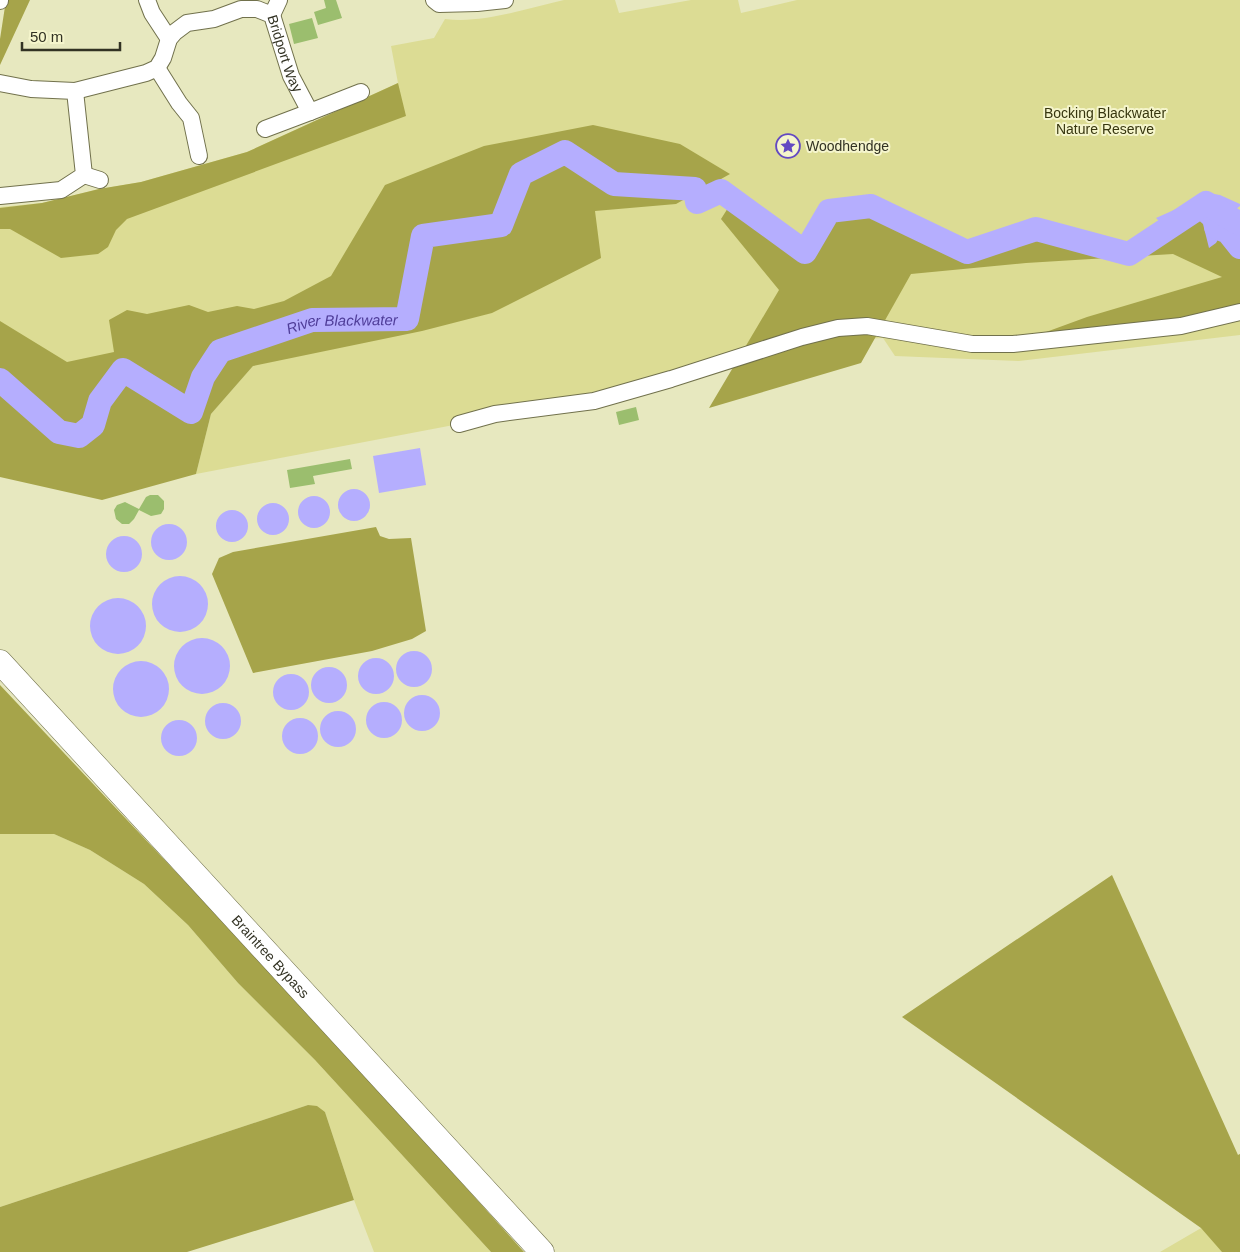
<svg xmlns="http://www.w3.org/2000/svg" width="1240" height="1252" viewBox="0 0 1240 1252" font-family="Arial,sans-serif">
<style>
.green{fill:#dcdc94}
.forest{fill:#a6a44a}
.water{fill:#b5aefe}
.lines{fill:none;stroke-linecap:round;stroke-linejoin:round}
.river{stroke:#b5aefe;stroke-width:24}
.building{fill:#9bbe6e}
.minor-casing{stroke:#71714c;stroke-width:18}
.highway-casing{stroke:#71714c;stroke-width:25}
.minor{stroke:#fff;stroke-width:16}
.highway{stroke:#fff;stroke-width:24}
.labels{text-anchor:middle;dominant-baseline:central;stroke-width:4;stroke-linejoin:round;paint-order:stroke}
.street-label{font-size:14px;fill:#323223;stroke:#f5f5cc}
.park-label{font-size:14px;fill:#37360f;stroke:#f5f5cc}
.poi-label{font-size:14px;fill:#323223;stroke:#f5f5cc;text-anchor:start}
.water-label{font-size:15px;font-style:italic;fill:#4f3d99;stroke:#f5f5cc}
</style>
<rect width="100%" height="100%" fill="#e7e8bf"/>
<path class="green" d="M564 0H615L619 13 691 0H738L741 13 797 0H1240V335L1019 361 895 356 883 338 799 343 459 424 196 474 211 414 253 366 0 380V207L42 203 99 189 141 182 247 152 398 83 391 46 434 38 445 19C484 24 527 8 564 0Z
M0 834H54L90 850 144 884 188 925 238 983 315 1060 491 1252H374L354 1200 325 1112 308 1105 0 1207Z
M1240 1154V1252H1160L1232 1210 1238 1155Z"/>
<path class="forest" d="M6 0H30L0 65V39Z
M398 83 406 116 127 219 116 230 108 247 98 254 61 258 10 229H0V208L42 203 99 189 141 182 247 152Z
M593 125 680 144 730 174 676 204 595 211 601 258 492 313 422 331 253 366 211 414 196 474 102 500 0 477V321L67 362 114 352 109 320 127 310 147 314 189 305 208 312 237 306 254 309 284 301 331 276 385 185 484 146Z
M733 200 805 252 829 211 871 206 967 252 1036 229 1129 254 1206 203 1240 224V311L1013 344 1087 317 1222 277 1173 254 1026 263 911 274 861 363 709 408 779 290 721 219Z
M376 527 380 536 389 539 411 538 426 631 412 639 372 651 253 673 212 574 219 558 233 552Z
M0 685 320 1025 524 1252H491L315 1060 238 983 188 925 144 884 90 850 54 834H0Z
M1112 875 1238 1155 1240 1154V1252H1222L1201 1228 902 1017Z
M308 1105 317 1106 325 1112 354 1200 187 1252H0V1207Z"/>
<path class="water" d="M1208 193 1220 195 1240 204V206L1216 225V232L1220 236 1216 243 1209 248 1203 224 1195 217 1172 216 1159 221 1156 218 1201 198Z
M420 448 426 485 379 493 373 456Z
M338 505a16 16 0 1 1 32 0a16 16 0 1 1-32 0Z
M298 512a16 16 0 1 1 32 0a16 16 0 1 1-32 0Z
M257 519a16 16 0 1 1 32 0a16 16 0 1 1-32 0Z
M216 526a16 16 0 1 1 32 0a16 16 0 1 1-32 0Z
M151 542a18 18 0 1 1 36 0a18 18 0 1 1-36 0Z
M106 554a18 18 0 1 1 36 0a18 18 0 1 1-36 0Z
M152 604a28 28 0 1 1 56 0a28 28 0 1 1-56 0Z
M90 626a28 28 0 1 1 56 0a28 28 0 1 1-56 0Z
M174 666a28 28 0 1 1 56 0a28 28 0 1 1-56 0Z
M396 669a18 18 0 1 1 36 0a18 18 0 1 1-36 0Z
M358 676a18 18 0 1 1 36 0a18 18 0 1 1-36 0Z
M113 689a28 28 0 1 1 56 0a28 28 0 1 1-56 0Z
M311 685a18 18 0 1 1 36 0a18 18 0 1 1-36 0Z
M273 692a18 18 0 1 1 36 0a18 18 0 1 1-36 0Z
M404 713a18 18 0 1 1 36 0a18 18 0 1 1-36 0Z
M366 720a18 18 0 1 1 36 0a18 18 0 1 1-36 0Z
M205 721a18 18 0 1 1 36 0a18 18 0 1 1-36 0Z
M320 729a18 18 0 1 1 36 0a18 18 0 1 1-36 0Z
M282 736a18 18 0 1 1 36 0a18 18 0 1 1-36 0Z
M161 738a18 18 0 1 1 36 0a18 18 0 1 1-36 0Z"/>
<g class="lines">
<g class="river">
<path d="M1216 227 1228 232 1240 247"/>
<path id="s1" d="M0 380 59 432 79 436 93 425 100 401 123 370 191 412 203 377 220 351 312 320 407 319 423 236 501 225 521 174 565 152 614 184 695 189 697 202 721 191 805 252 829 211 871 206 967 252 1036 229 1129 254 1206 203 1240 224"/>
</g>
</g>
<path class="building" d="M324 0H336L342 18 318 25 314 12 326 8Z
M312 18 318 38 294 44 289 24Z
M636 407 639 420 619 425 616 412Z
M350 459 352 469 313 476 315 484 290 488 287 470Z
M150 495H158L164 501V509L161 514 151 516 139 510 134 519 129 524H122L116 519 114 510 117 505 125 502 139 509 146 497Z"/>
<g class="lines">
<g class="minor-casing">
<g id="minor">
<path d="M147 0 152 13 169 39"/>
<path d="M434 0 439 4 477 3 505 0"/>
<path d="M0 1V0"/>
<path d="M272 15 279 0"/>
<path d="M157 68 179 103 191 118 199 156"/>
<path d="M0 83 31 89 75 91 84 175 61 190 0 196"/>
<path id="s2" d="M75 91 146 73 157 68 163 58 169 39 175 32 187 23 214 19 241 9H257L272 15 291 76 310 112 361 92"/>
<path d="M265 129 310 112"/>
<path d="M84 175 100 180"/>
<path d="M459 424 495 414 594 401 671 379 802 337 838 328 867 326 972 344H1013L1181 326 1240 312"/>
</g>
</g>
<g class="highway-casing">
<g id="highway">
<path id="s3" d="M0 662 542 1252"/>
</g>
</g>
<use href="#minor" class="minor"/>
<use href="#highway" class="highway"/>
</g>
<defs>
<g id="sight-ring" transform="scale(1.25)"><circle r="9.5" fill="#f5f5cc" stroke="#6349c2" stroke-width="1.5"/><path d="M0-6L1.8-2.2L6-1.7L2.9 1.2L3.7 5.4L0 3.3L-3.7 5.4L-2.9 1.2L-6-1.7L-1.8-2.2Z" fill="#6349c2"/></g>
</defs>
<g fill-rule="evenodd">
<use href="#sight-ring" x="788" y="146"/>
</g>
<g class="labels">
<g class="street-label">
<text stroke="none"><textPath href="#s2" startOffset="270">Bridport Way</textPath></text>
<text stroke="none"><textPath href="#s3" startOffset="400">Braintree Bypass</textPath></text>
</g>
<g class="park-label">
<text x="1105" y="113">Bocking Blackwater<tspan x="1105" dy="16">Nature Reserve</tspan></text>
</g>
<g class="poi-label">
<text x="806" y="146">Woodhendge</text>
</g>
<g class="water-label">
<text stroke="none"><textPath href="#s1" startOffset="455">River Blackwater</textPath></text>
</g>
</g>
<path d="M22 42v8h98v-8" fill="none" stroke="#323223" stroke-width="2.5"/>
<text x="30" y="42" font-size="15" fill="#323223" stroke="#f5f5cc" stroke-width="4" paint-order="stroke">50 m</text>
</svg>
